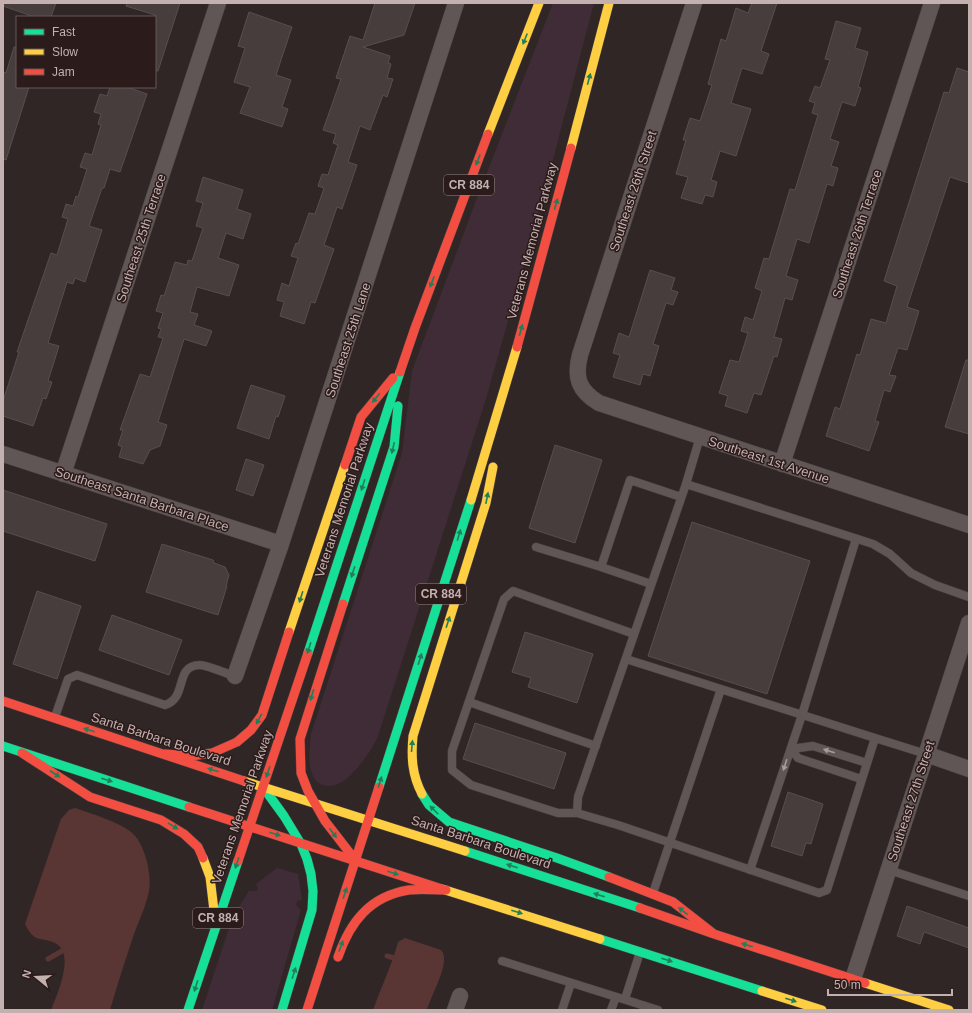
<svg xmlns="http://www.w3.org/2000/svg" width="972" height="1013" viewBox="0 0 972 1013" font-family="Arial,sans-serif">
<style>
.green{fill:#402c37}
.water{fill:#593534}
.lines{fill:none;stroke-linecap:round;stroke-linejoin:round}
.stream{stroke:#593534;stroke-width:5}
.building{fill:#483d3d;stroke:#594e4e}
.lane-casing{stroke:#4a4242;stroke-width:9}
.street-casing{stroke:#4a4242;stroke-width:17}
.fast-casing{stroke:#4b4141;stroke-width:10}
.slow-casing{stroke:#4b4141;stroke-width:10}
.jam-casing{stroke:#4b4141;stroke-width:10}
.lane{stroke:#605655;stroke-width:8}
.street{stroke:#605655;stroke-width:16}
.fast{stroke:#16e098;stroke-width:9}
.slow{stroke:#ffcf43;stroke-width:9}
.jam{stroke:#f24e42;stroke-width:9}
.oneway{fill:#207e59}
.oneway2{fill:#aa9a98}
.labels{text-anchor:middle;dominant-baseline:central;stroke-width:3;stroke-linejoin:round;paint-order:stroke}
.shield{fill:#2b1b1a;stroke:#958382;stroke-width:1}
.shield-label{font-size:12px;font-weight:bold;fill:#c3b0af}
.street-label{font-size:13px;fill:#c3b0af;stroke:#2b1b1a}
</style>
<rect width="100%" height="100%" fill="#312626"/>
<path class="green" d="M553 3H594L546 186 486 399 378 736C371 752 348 787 328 786 320 785 317 783 313 776 307 764 310 747 311 734L402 453 412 371 474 206Z
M277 868 298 874 302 900 297 901 296 905 301 910 272 1010H202L230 925 234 915 249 891H256L258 889 256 884Z"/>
<path class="water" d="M75 808C92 814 117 821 131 832 145 843 152 874 149 891 146 907 138 922 133 937 125 961 117 986 110 1010H51C57 995 76 953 55 943 39 936 35 944 25 924L61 819 69 810Z
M405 938 441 950C452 961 430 997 427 1010H373C381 987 392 965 398 942Z"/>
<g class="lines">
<path class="stream" d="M387 956 394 958
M48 959 62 951"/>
</g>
<path class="building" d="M3 3H56L51 17H29V15L3 6Z
M127 3H180L158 71H155V15L126 6Z
M375 3H415L404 35 363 47 390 56 388 63 391 64 387 78 393 79 387 97 383 95 370 130 360 126 348 162 357 165 342 209 337 207 324 245 334 249 315 303 311 302 304 324 280 316 284 302 277 300 282 283 289 286 298 258 291 256 296 243 298 244 309 213 315 214 324 188 318 186 322 174 328 175 338 145 333 143 336 134 323 130 341 79 336 78 350 36 363 40Z
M752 3H777L761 51 769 54 762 74 742 68 731 103 751 109 736 156 720 151 711 180 717 182 713 197 705 195 702 204 681 198 688 177 676 174 686 140H683L690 118 700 121 712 85 708 84 721 39 726 41 736 8 748 13Z
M249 12 292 27 276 75 291 80 282 107 288 109 282 127 240 113 250 87 234 82 245 48 238 46Z
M836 21 861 28 855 48 868 52 858 87 861 88 855 106 842 102 830 139 839 142 831 166 838 168 833 186 827 184 809 243 797 239 786 276 798 280 792 300 785 298 774 337 782 339 777 357 774 356 761 395 754 393 747 413 725 406 728 396 719 393 730 360 739 362 748 333 741 331 745 317 753 320 762 291 755 288 764 258 769 259 790 189 795 190 818 115 812 113 815 103 809 101 815 86 820 88 830 60 825 59Z
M14 47H17V87H29L6 160 3 159V72L6 73Z
M957 68 969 72V183L950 177 907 307 919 311 907 350 898 348 889 375 896 376 890 392 884 390 875 421 879 422 869 451 826 436 835 407 840 409 857 354 860 355 871 319 886 323 897 286 884 281 944 92 949 93Z
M110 87H127L147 94 120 172 110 169 104 188H102L89 226 102 230 85 282 75 278 73 284 67 282 48 343 59 346 48 381 52 382 46 399 43 398 33 426 3 416V401L19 352H17L51 253 57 255 68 219 62 217 66 204 73 206 76 196 78 197 87 169 80 167 85 153 92 155 101 125 98 124 101 114 94 112 100 94 107 96Z
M203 177 243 190 237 209 251 214 243 239 226 233 218 258 239 265 229 296 197 287 190 312 198 314 194 325 212 331 206 346 184 339 158 422 167 425 160 446 150 450 143 464 119 457 122 447 118 445 123 430H120L140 374 150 377 163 338 158 337 161 329 158 328 163 313 156 311 161 295 164 296 175 262 187 265 188 260 192 261 203 228 196 226 203 203 196 201Z
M650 270 675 278 671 290 678 292 673 305 666 303 653 344 659 346 650 376 643 374 640 385 613 377 620 355 613 353 619 333 629 337Z
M966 360H969V434L945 427Z
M251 385 285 396 278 417 276 416 269 439 237 428Z
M555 445 602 460 575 543 529 528Z
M246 459 264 465 253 496 236 490Z
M3 490 107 524 95 561 3 531Z
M692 522 810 561 767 694 648 656Z
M162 544 213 560 214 563 225 567 229 575 226 586H227L218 615 146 592Z
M37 591 81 606 57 679 13 664Z
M112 615 182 640 169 675 99 650Z
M525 632 593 654 577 703 528 687 531 678 512 672Z
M475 723 566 753 554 789 463 759Z
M788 792 823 804 811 844 806 843 802 856 771 846Z
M907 906 969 928V948L924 932 920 944 897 936Z"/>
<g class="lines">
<g class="lane-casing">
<path id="lane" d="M686 484 700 437
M536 547 601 567
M651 584 601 567 630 480 681 497
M626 659 875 738 827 890 819 893 618 825 577 813 578 797 686 484 873 544 890 554 911 573 935 585 969 597
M469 702 596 746
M55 717 68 679 77 675 165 705C188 698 174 666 199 665 205 664 227 674 235 676
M875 738 926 754
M791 749 798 758 861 779
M791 749 813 746 867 763
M577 813H558L471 785 452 770V751L504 599 513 591 634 634
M750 870 802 715 856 539
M889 870 969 896
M653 893 721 689
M502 961 658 1010
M625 999 640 952
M562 1010 571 983
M611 1010 616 997"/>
</g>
<g class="street-casing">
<path id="street" d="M694 3 580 355C574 378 579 391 599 403L969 525
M3 454 281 544
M782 464 932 3
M63 474 218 3
M235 676 281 544 456 3
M926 754 969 769
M853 979 969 623
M455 1010 460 996"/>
</g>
<g class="fast-casing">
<path id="fast" d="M343 604 394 447 398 406
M308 653 400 372
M3 746 189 807
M263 787 284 816 301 844 307 859 311 874 313 891 312 910 282 1010
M379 787 471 500
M422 794 429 805 449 822 557 858 609 877
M465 851 640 908
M600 939 762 991
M188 1010 238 861"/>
</g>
<g class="slow-casing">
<path id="slow" d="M488 134 539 3
M571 148 609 3
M471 500 517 347
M289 632 345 465
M244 781 465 851
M422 794C412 775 411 757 413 736L486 503 493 467
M203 858 210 877 215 919
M442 889 600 939
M865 983 949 1010
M762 991 822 1010"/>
</g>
<g class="jam-casing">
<path id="jam" d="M517 347 571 148
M400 372 415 328 488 134
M345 465 361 417 393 378
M343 604 300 739 301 773 308 791 325 821 356 861
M3 701 244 781
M22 753 90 797 161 820 184 834 198 847 203 858
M165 754 191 756 212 753 237 742 251 730 262 715 289 632
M189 807 442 889
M238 861 308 653
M609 877 673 902 714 934
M640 908 714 934 865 983
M338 957C350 922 370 896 409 890 421 889 434 890 446 890
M307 1010 379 787"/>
</g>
<use href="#lane" class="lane"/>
<use href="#street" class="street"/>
<use href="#fast" class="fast"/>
<use href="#slow" class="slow"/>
<use href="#jam" class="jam"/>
</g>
<defs><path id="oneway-solid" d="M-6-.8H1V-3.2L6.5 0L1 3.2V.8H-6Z"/></defs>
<g class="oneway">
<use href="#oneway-solid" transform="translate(525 39) rotate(112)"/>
<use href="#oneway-solid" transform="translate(589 79) rotate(-75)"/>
<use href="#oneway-solid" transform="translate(478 160) rotate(111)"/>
<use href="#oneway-solid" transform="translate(556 204) rotate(-75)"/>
<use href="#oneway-solid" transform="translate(432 282) rotate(111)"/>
<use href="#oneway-solid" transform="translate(521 330) rotate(-74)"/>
<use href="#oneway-solid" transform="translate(376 398) rotate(129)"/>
<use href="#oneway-solid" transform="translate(393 448) rotate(103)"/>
<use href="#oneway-solid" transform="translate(363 485) rotate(108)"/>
<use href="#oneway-solid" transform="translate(487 498) rotate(-79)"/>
<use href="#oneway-solid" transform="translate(459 535) rotate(-73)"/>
<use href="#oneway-solid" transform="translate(353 572) rotate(108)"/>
<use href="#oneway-solid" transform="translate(301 597) rotate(108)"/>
<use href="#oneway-solid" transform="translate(448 622) rotate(-72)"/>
<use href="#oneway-solid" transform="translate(309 648) rotate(108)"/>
<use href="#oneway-solid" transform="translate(420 659) rotate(-72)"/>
<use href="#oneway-solid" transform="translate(312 695) rotate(108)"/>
<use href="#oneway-solid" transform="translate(259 719) rotate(118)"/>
<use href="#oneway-solid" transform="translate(89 730) rotate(-162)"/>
<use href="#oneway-solid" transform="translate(412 746) rotate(-85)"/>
<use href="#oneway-solid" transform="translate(213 770) rotate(-162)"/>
<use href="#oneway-solid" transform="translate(268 772) rotate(109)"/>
<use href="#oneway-solid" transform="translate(55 774) rotate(33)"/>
<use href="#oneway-solid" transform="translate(107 780) rotate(18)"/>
<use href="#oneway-solid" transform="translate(380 782) rotate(-73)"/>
<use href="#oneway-solid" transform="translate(434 810) rotate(-135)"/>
<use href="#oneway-solid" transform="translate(173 826) rotate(32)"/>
<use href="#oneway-solid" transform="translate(333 833) rotate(53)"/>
<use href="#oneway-solid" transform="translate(275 834) rotate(18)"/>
<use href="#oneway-solid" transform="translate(237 863) rotate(109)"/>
<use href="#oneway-solid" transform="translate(512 866) rotate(-162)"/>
<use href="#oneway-solid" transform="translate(393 873) rotate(17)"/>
<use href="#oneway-solid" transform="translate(345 893) rotate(-72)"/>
<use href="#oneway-solid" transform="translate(599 895) rotate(-162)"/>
<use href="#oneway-solid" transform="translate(683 911) rotate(-142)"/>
<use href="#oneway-solid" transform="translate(517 912) rotate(18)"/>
<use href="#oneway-solid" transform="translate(747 945) rotate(-162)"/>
<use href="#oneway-solid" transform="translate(341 946) rotate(-70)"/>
<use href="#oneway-solid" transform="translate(667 960) rotate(18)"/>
<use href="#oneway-solid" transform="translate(294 973) rotate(-72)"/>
<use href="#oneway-solid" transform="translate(196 986) rotate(108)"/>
<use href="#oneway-solid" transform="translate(791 1000) rotate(18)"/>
</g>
<g class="oneway2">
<use href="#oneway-solid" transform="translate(829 751) rotate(-163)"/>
<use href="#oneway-solid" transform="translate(785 765) rotate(108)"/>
</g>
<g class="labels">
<g class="shield">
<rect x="444" y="175" width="50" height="20" rx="3"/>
<rect x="416" y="584" width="50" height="20" rx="3"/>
<rect x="193" y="908" width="50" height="20" rx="3"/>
</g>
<g class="shield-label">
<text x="469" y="185">CR 884</text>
<text x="441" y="594">CR 884</text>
<text x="218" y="918">CR 884</text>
</g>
<g class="street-label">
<text transform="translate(633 191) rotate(-72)">Southeast 26th Street</text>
<text transform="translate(857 234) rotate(-72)">Southeast 26th Terrace</text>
<text transform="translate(141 238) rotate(-72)">Southeast 25th Terrace</text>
<text transform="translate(532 241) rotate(-75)">Veterans Memorial Parkway</text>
<text transform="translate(348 340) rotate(-72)">Southeast 25th Lane</text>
<text transform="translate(769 460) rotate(18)">Southeast 1st Avenue</text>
<text transform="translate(142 499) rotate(18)">Southeast Santa Barbara Place</text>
<text transform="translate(344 500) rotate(-72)">Veterans Memorial Parkway</text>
<text transform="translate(161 739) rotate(18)">Santa Barbara Boulevard</text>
<text transform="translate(911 801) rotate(-72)">Southeast 27th Street</text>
<text transform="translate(242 807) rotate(-71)">Veterans Memorial Parkway</text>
<text transform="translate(481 842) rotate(18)">Santa Barbara Boulevard</text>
</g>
</g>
<rect width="972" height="1013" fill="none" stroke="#c3b0af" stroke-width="8"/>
<rect x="16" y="16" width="140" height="72" fill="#2b1b1a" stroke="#685756"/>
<rect x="24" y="29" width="20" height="6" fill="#16e098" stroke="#685756"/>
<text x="52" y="36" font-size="12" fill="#c3b0af">Fast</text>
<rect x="24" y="49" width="20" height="6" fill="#ffcf43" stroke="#685756"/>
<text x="52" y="56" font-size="12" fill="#c3b0af">Slow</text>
<rect x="24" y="69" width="20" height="6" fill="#f24e42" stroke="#685756"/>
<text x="52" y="76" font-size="12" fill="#c3b0af">Jam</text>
<g transform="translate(36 977) rotate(288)" stroke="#2b1b1a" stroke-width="3" paint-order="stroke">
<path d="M0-3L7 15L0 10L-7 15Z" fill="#c3b0af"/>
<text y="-6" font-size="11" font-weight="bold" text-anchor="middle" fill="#c3b0af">N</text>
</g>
<path d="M828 989v6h124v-6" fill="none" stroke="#c3b0af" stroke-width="2"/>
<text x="834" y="989" font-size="12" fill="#c3b0af" stroke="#2b1b1a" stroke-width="3" paint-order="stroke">50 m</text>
</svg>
